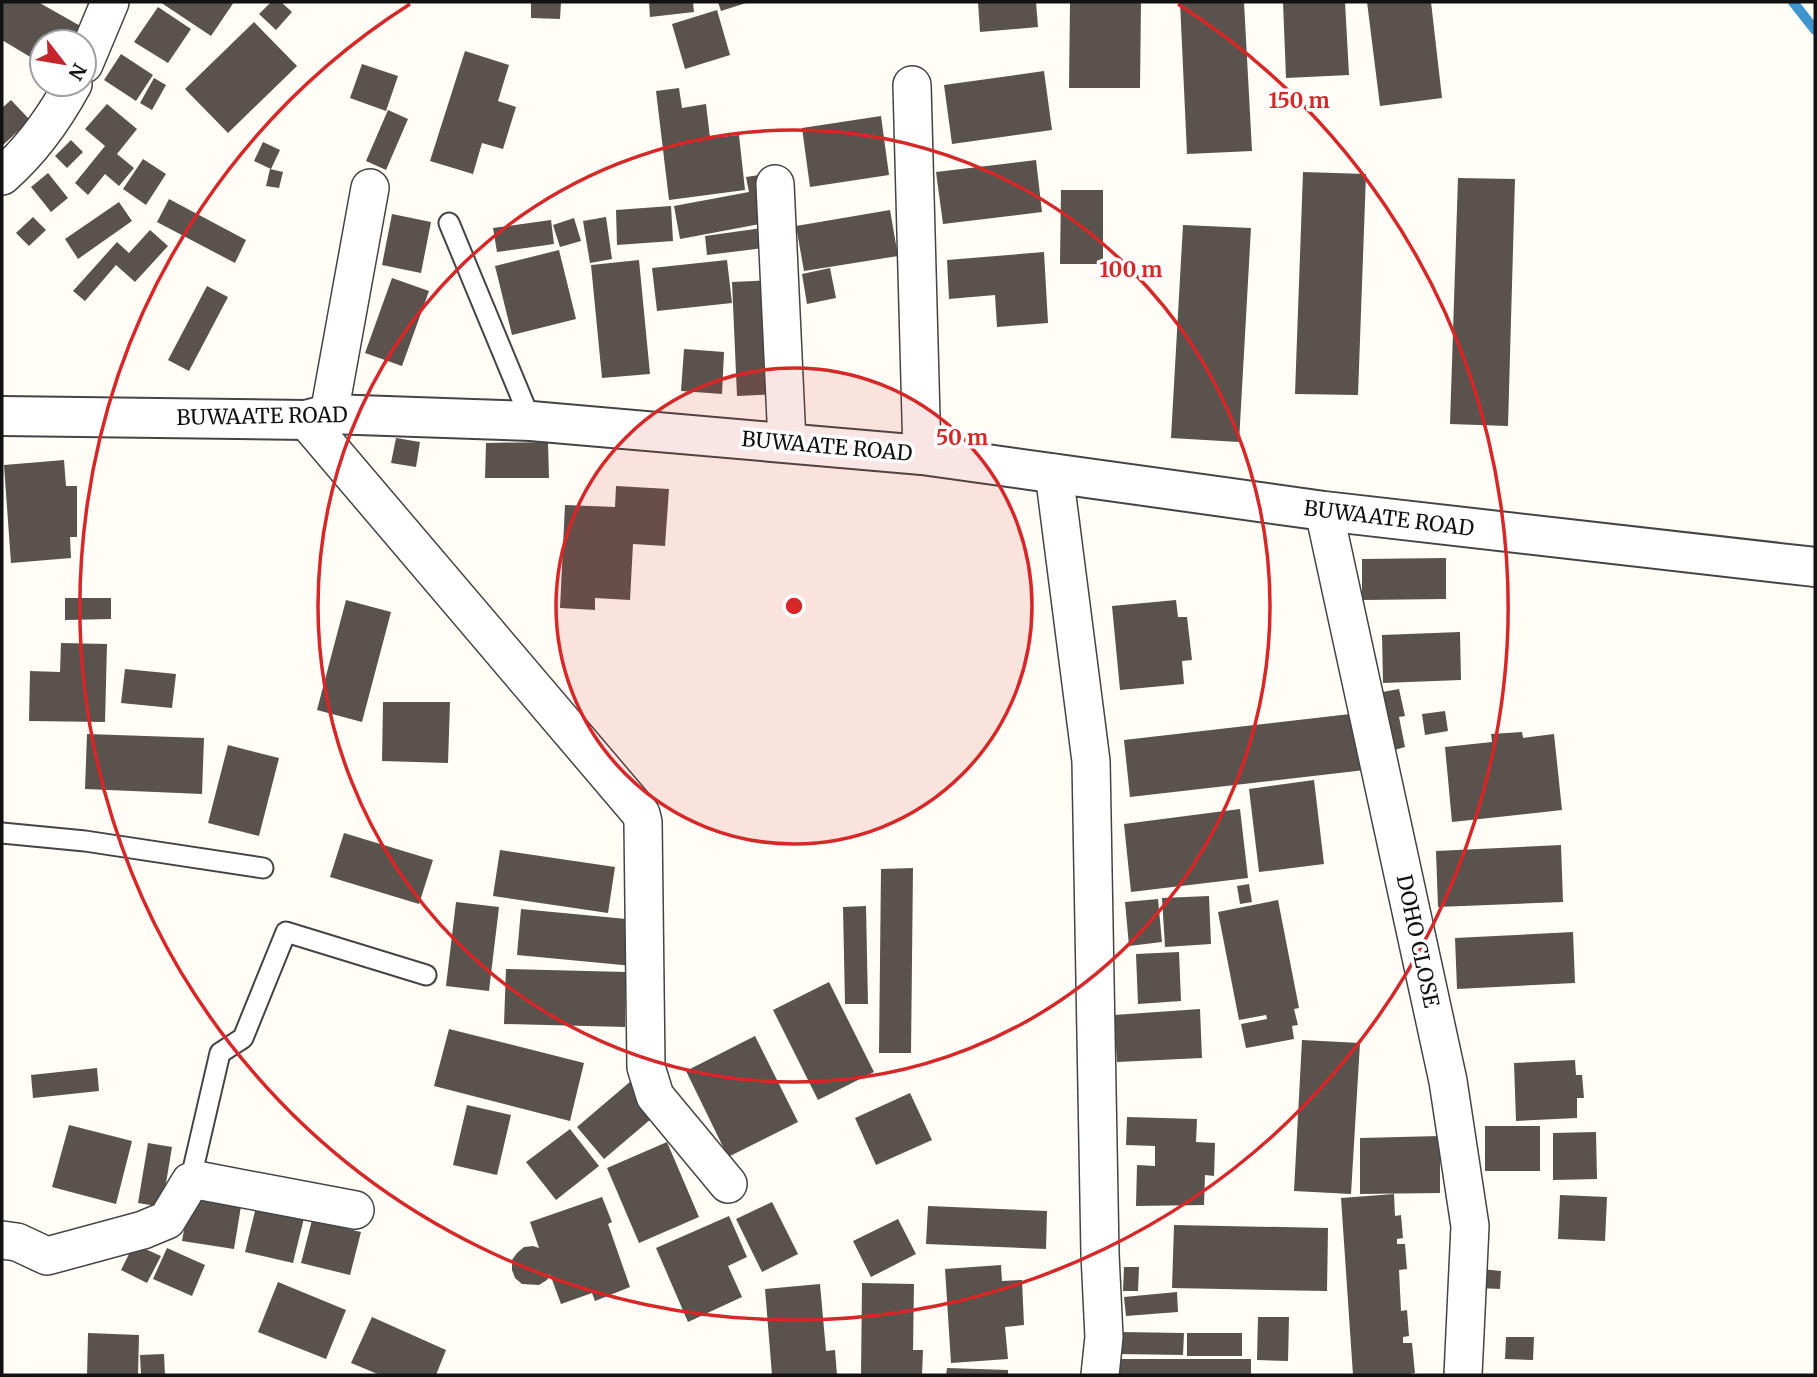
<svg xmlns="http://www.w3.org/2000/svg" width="1817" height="1377" viewBox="0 0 1817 1377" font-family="Merriweather,serif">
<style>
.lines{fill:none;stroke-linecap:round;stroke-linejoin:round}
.stream{stroke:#3f96cf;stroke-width:10}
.building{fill:#5a524d}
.service-casing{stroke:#444;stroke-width:23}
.minor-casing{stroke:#444;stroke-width:40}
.tertiary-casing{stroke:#444;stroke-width:42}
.service{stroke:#fff;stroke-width:19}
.minor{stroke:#fff;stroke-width:37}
.tertiary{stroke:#fff;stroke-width:38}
.ring{fill:none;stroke:#d62828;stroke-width:3.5}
.labels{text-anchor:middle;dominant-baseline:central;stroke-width:7;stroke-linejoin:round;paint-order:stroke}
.street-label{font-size:21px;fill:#111;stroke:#fff}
.centre{fill:#d62828;stroke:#fff;stroke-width:3.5}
.ring-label{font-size:21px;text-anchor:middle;font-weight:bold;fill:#d62828;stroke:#fff;stroke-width:7;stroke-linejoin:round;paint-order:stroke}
</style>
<rect width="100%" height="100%" fill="#fffdf5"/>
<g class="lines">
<path class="stream" d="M1793 2 1815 30"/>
</g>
<path class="building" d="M2 2H38L84 28 76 42H42V64L2 40Z
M160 2H234L211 36Z
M271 2H281L292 12 276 30 259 14Z
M531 2H561L560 19 531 18Z
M649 2H693L694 12 650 17Z
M718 2H749L721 11Z
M978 2H1036L1038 27 980 32Z
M1070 2H1141L1140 88H1069Z
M1180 2H1244L1252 151 1187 154Z
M1283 2H1345L1349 75 1286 78Z
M1367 2H1431L1442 98 1380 106Z
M158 7 191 29 168 63 134 42Z
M717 10 730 55 685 69 672 24Z
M254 22 297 66 228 133 185 89Z
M465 51 509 65 498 101 516 107 503 149 482 143 473 174 430 161Z
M121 54 153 75 136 101 104 80Z
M362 64 398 76 386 111 350 98Z
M1044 71 1052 130 952 144 944 85Z
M154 78 166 85 152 110 140 103Z
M679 88 682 108 706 104 710 138 739 135 745 190 669 200 656 91Z
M11 100 30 120 2 146V108Z
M107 104 137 129 117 154 134 168 119 186 105 174 88 195 75 183 105 146 85 129Z
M388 110 408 119 386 170 366 161Z
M881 116 889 175 810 187 802 128Z
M71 140 83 152 67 168 55 156Z
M263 142 280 150 271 169 254 161Z
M143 159 166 174 146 205 123 189Z
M1036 160 1042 212 943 224 936 172Z
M270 169 283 172 279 188 266 186Z
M1303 172 1366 174 1358 395 1295 394Z
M48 173 68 198 51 212 31 187Z
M765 174 768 187 754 191 765 189 771 222 680 239 674 206 749 192 746 177Z
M1458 178 1515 179 1508 426 1450 424Z
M1061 190H1103V264H1060Z
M169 199 246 240 235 263 157 222Z
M119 202 132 221 78 259 65 239Z
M671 206 673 241 617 245 616 210Z
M890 210 898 256 804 271 796 226Z
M392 214 431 222 421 273 382 265Z
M33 217 46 230 29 246 16 233Z
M606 217 612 259 590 263 583 221Z
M574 218 581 241 560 247 553 225Z
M551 220 554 244 497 252 493 228Z
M1183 225 1251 228 1239 442 1171 438Z
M770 227 772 247 707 255 705 236Z
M150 230 168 246 135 282 116 265 85 301 73 291 117 242 129 253Z
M559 250 576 319 512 335 495 266Z
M1044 252 1048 323 997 327 995 295 949 299 947 260Z
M639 260 650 374 602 378 591 265Z
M727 260 732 303 657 311 652 268Z
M830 268 836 298 807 304 802 274Z
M392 278 429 291 402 366 365 353Z
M774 280 780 394 737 396 732 282Z
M207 286 228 297 189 371 168 360Z
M684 349 724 352 722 394 681 391Z
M396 438 420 442 416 467 391 463Z
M548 442 549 478H485L486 443Z
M64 460 66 486H77V537H70L71 558 11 563 4 465Z
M616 486 669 489 665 546 633 544 630 600 595 598V610L560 608 565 505 615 507Z
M1446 558V599L1362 600V559Z
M65 598H111V619L65 620Z
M346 600 391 612 362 722 317 710Z
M1176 600 1178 617H1187L1192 660 1182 661 1184 684 1120 690 1112 606Z
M1460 632 1461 680 1383 683 1382 635Z
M61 643 107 644 105 722 29 721 30 671 60 672Z
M125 669 176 674 172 708 121 703Z
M1399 689 1405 716 1399 717 1405 747 1391 751 1377 693Z
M383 702H450L448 763 382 761Z
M1445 711 1448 731 1425 735 1422 714Z
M1359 713 1365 770 1130 797 1124 740Z
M1522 732 1523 738 1554 734 1562 810 1452 822 1445 747 1492 742 1491 734Z
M87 734 204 738 202 794 85 789Z
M228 745 279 758 259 836 208 823Z
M1314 780 1324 864 1259 872 1249 789Z
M1240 809 1248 878 1131 892 1124 824Z
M344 833 433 860 419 904 330 877Z
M1561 845 1563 902 1438 907 1436 851Z
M500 850 615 867 608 913 493 896Z
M913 868 911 1053H879L881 869Z
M1249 884 1252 902 1240 904 1237 886Z
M1209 896 1211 944 1165 947 1162 898Z
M1158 899 1162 942 1129 946 1125 902Z
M1278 900 1299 1008 1294 1009 1298 1025 1292 1026 1294 1039 1246 1048 1241 1024 1267 1019 1266 1015 1239 1020 1218 912Z
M456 902 499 907 489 991 446 986Z
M866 906 868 1004H845L843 907Z
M521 909 637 920 633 966 517 955Z
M1573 932 1575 983 1457 989 1455 938Z
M1179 952 1181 1001 1138 1004 1136 954Z
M506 969 626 972 625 1027 504 1024Z
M829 982 874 1072 818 1100 773 1010Z
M1200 1009 1202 1058 1117 1062 1114 1015Z
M449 1029 584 1063 570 1121 434 1086Z
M755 1036 798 1122 728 1157 686 1071Z
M1302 1040 1360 1043 1351 1194 1294 1191Z
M1575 1060 1576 1075H1582L1584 1098H1577V1118L1516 1121 1514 1063Z
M97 1068 99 1091 33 1098 31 1075Z
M631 1081 658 1113 604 1159 577 1127Z
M910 1093 932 1140 876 1165 855 1118Z
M467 1105 511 1115 497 1175 453 1165Z
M1127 1117 1197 1119 1196 1142 1215 1143 1214 1176 1205 1175 1204 1205 1136 1206 1137 1165 1155 1166V1146L1126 1145Z
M69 1125 132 1141 116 1204 52 1187Z
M1485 1126H1540V1171H1485Z
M570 1129 599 1166 556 1200 526 1162Z
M1596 1132 1597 1179 1553 1180V1133Z
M1440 1136V1193L1360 1194V1138Z
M667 1142 699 1217 639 1243 607 1168Z
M148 1143 172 1147 162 1207 138 1203Z
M191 1192 242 1200 234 1249 182 1241Z
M1394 1194 1395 1216 1401 1215 1403 1238 1397 1239V1244H1405L1407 1269 1399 1270 1401 1311 1407 1310 1409 1336 1403 1337V1343H1412L1415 1373 1405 1375H1353L1341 1198Z
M1560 1195 1607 1197 1605 1241 1558 1239Z
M602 1197 612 1222 608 1224 630 1287 595 1301 592 1293 561 1304 550 1274 547 1280 539 1285 522 1284 515 1278 512 1270V1260L517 1253 524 1247 533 1246 539 1248 530 1222Z
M772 1202 798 1254 762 1272 736 1219Z
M928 1206 1047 1211 1046 1249 926 1244Z
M256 1207 304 1218 293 1263 245 1252Z
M729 1216 747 1257 728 1266 742 1297 688 1322 656 1248Z
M898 1219 916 1254 871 1277 853 1241Z
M312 1220 361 1232 350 1275 301 1263Z
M1174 1225 1328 1228 1327 1291 1172 1288Z
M134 1244 161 1256 147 1283 121 1270Z
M167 1248 205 1265 192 1296 153 1279Z
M1001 1265 1002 1281 1022 1280 1024 1325 1005 1327 1008 1359 951 1363 945 1269Z
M1124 1267H1139L1138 1291H1123Z
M1481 1269 1501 1271 1500 1289 1479 1288Z
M278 1282 346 1310 326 1359 258 1332Z
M862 1283 914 1284 913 1350H923L922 1375H861Z
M820 1284 826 1351 835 1350 837 1375H772L765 1289Z
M1177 1292 1178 1312 1126 1316 1124 1297Z
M372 1317 446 1350 436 1375H380L351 1363Z
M1258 1317H1289L1288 1361 1257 1360Z
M1119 1332 1184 1333 1183 1355 1119 1354Z
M88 1333 139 1335 138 1375H87Z
M1187 1333H1242V1356H1187Z
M1506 1337H1534L1533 1360 1505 1359Z
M164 1354 165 1375H141L140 1355Z
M1119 1359H1251V1375H1119Z
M947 1368 1008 1370V1375H946Z"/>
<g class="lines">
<g class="service-casing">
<path id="service" d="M449 223 531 421
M2 833 85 841 263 868
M190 1182 220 1053 243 1038 286 932 426 975"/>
</g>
<g class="minor-casing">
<path id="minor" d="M84 64 110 2
M912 85 922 455
M2 176C31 151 55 117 73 84
M775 184 787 442
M329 414 370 188
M306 420 641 814 643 822 646 1067 655 1096 728 1184
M1054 473 1091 761 1100 1254 1104 1337 1100 1375
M1324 511 1448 1081 1470 1226 1463 1375
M2 1240 17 1242 47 1256 143 1230 167 1220 190 1182 202 1181 355 1210"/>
</g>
<g class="tertiary-casing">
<path id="tertiary" d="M2 416 306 420 329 414 531 421 922 455 1324 511 1815 567"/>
</g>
<use href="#service" class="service"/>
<use href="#minor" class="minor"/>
<use href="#tertiary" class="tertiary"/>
</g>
<circle cx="794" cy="606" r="238" fill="#d62828" fill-opacity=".12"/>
<g class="ring">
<circle cx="794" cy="606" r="238"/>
<circle cx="794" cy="606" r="476"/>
<path d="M1178 4A714 714 0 1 1 410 4"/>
</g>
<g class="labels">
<g class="street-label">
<text transform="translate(262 416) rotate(-1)">BUWAATE ROAD</text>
<text transform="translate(827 446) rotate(5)">BUWAATE ROAD</text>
<text transform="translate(1389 518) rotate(7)">BUWAATE ROAD</text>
<text transform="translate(1418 941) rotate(78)">DOHO CLOSE</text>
</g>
</g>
<circle cx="794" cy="606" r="10" class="centre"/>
<g class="ring-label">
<text x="1299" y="108">150 m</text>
<text x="1131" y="277">100 m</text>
<text x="962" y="445">50 m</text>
</g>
<rect width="1817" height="1377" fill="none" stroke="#111111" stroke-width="7"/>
<g transform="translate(63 63) rotate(121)"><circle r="33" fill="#ffffff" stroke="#a0a0a0" stroke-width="2"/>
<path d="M0-5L12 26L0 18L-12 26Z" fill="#c4262e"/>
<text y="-10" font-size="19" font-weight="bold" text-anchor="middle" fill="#111111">N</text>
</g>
</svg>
